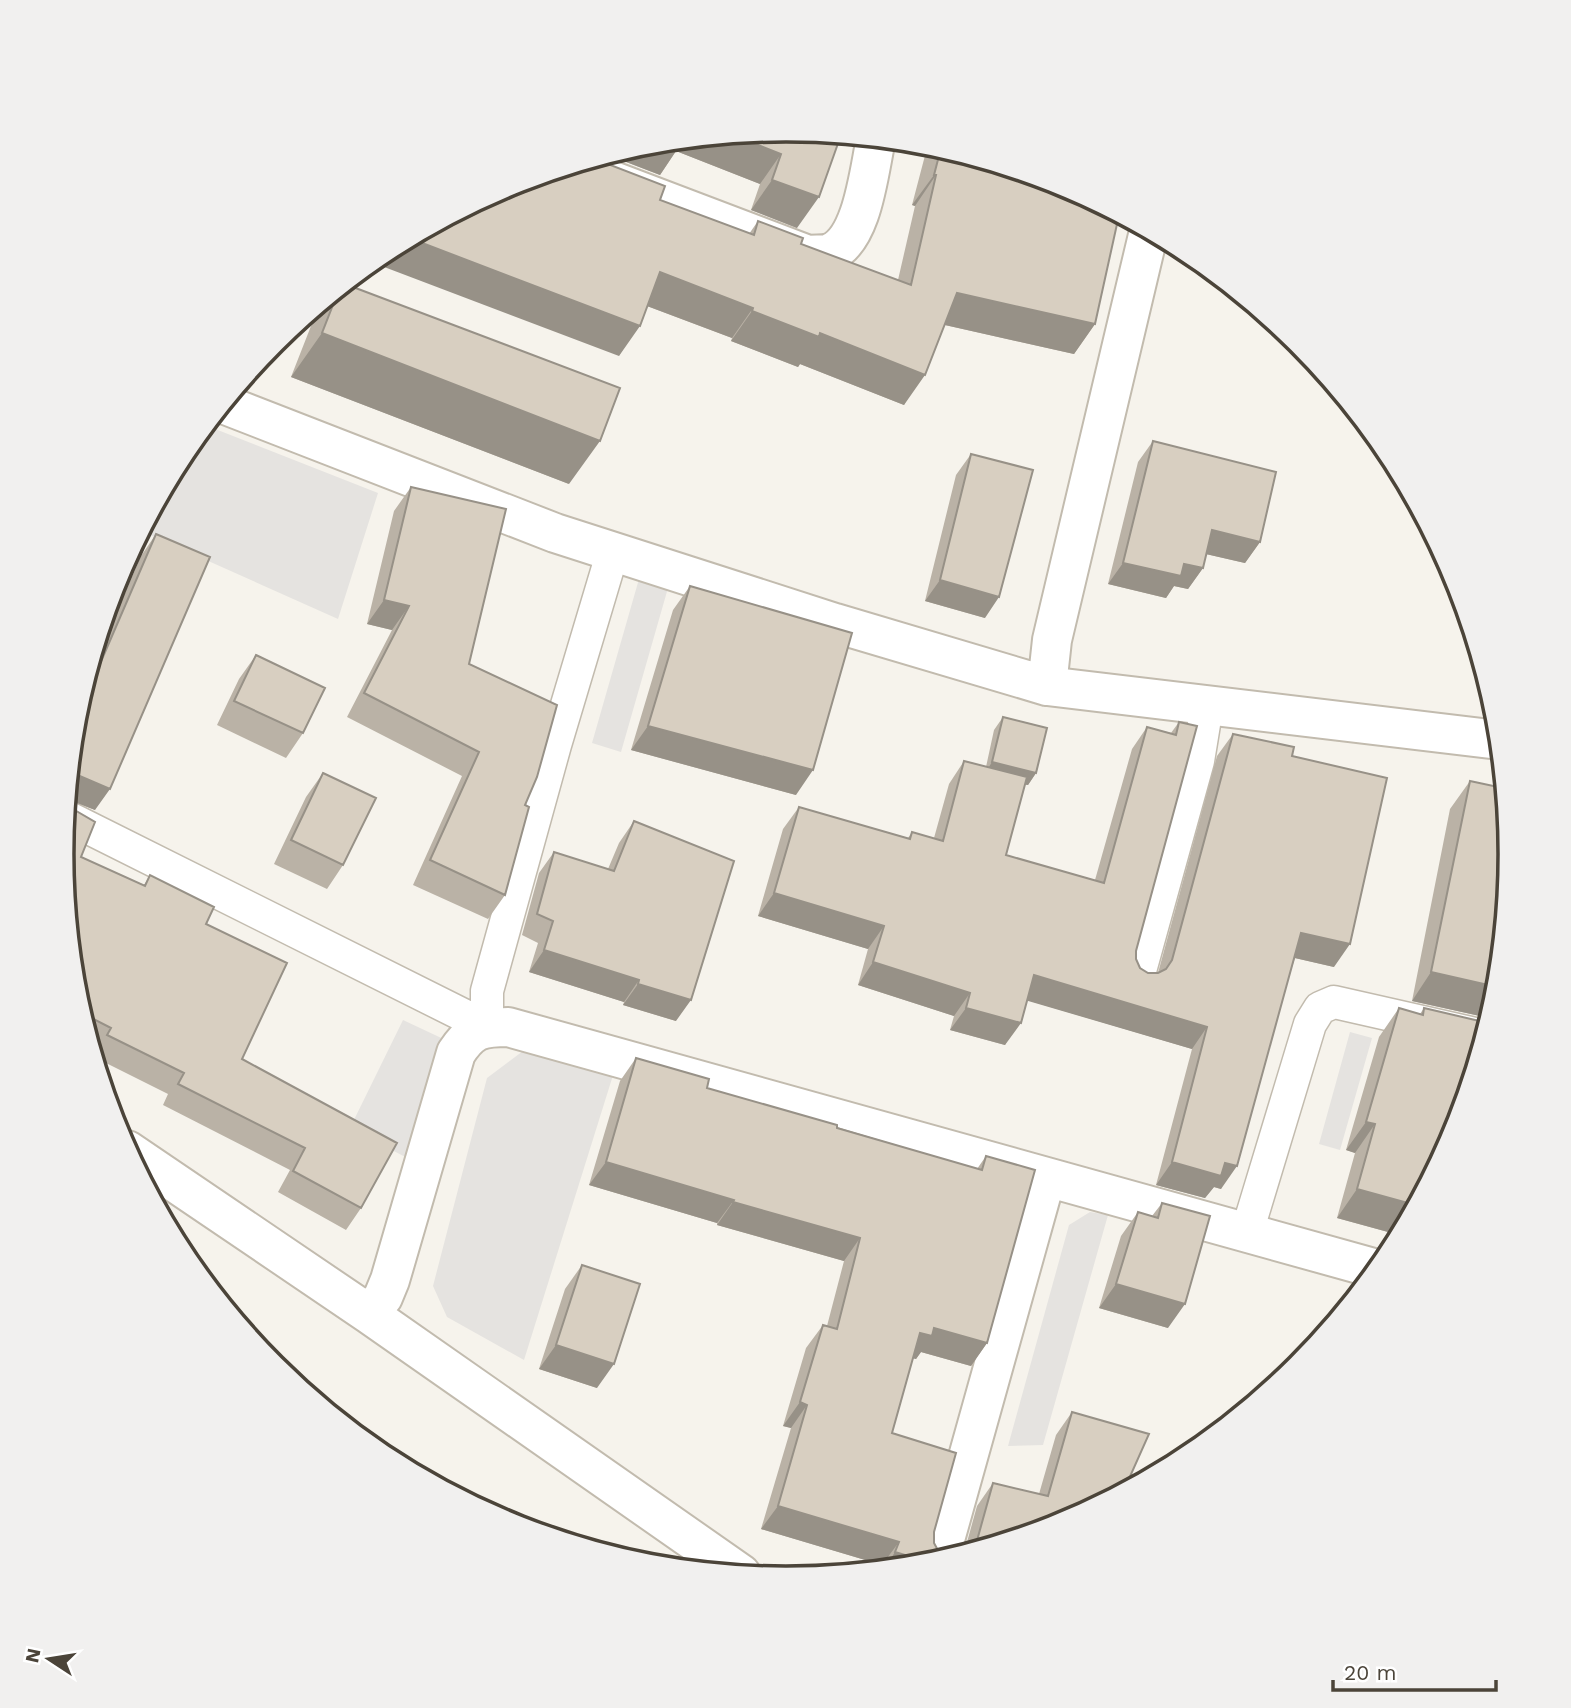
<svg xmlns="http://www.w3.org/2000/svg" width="1571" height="1708" viewBox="0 0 1571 1708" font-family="'Work Sans',sans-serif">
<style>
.parking{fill:#e5e3e0}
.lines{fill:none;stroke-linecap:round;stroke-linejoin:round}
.service-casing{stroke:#c2bbae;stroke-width:35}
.minor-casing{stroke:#c2bbae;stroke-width:42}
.service{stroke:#fff;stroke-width:32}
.minor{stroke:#fff;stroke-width:38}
.wall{fill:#bab2a6}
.shaded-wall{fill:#979187}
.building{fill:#d8cfc1;stroke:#979187;stroke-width:2}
.rim{fill:none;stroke:#4b4439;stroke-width:3.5}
</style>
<rect width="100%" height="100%" fill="#f6f3ec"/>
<path class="parking" d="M205 425 378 493 338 619 141 531 184 451Z
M639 579 668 588 621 752 592 743Z
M403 1020 452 1043 411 1160 350 1128Z
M1350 1032 1372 1038 1340 1150 1319 1144Z
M527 1048 614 1072 524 1360 447 1317 433 1286 487 1078Z
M1090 1212 1108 1215 1043 1445 1008 1446 1069 1225Z"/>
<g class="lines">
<g class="service-casing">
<path id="service" d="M65 816 487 1027V991L555 745 613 551
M1138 978 1198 761 1207 706
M1247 1232 1310 1024 1320 1008 1334 1002 1484 1036"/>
</g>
<g class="minor-casing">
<path id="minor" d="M613 181 808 255C815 254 824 255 830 253 863 240 869 170 876 139
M223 404 555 533 835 623 1047 686 1499 740
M1047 686 1052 640 1149 231
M127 1150 369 1314 741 1574
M369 1314 383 1297 390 1280 456 1053C471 1030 480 1027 508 1027L1377 1269
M939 1561 1046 1178"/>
</g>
<use href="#service" class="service"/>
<use href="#minor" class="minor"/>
</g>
<path class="wall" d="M786 130 797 228 751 210 760 184 676 151 660 175 608 155Z
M928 144 1063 185 1095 324 1074 354 945 325 904 405 800 364 798 367 731 341 732 338 647 306 619 356 660 200 749 234 758 221 801 244 898 280 915 206 912 205Z
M345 284 569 484 291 377 311 326 337 290Z
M1153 441 1260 542 1245 563 1206 554 1203 568 1188 589 1174 586 1166 598 1108 584 1138 462Z
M971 454 985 618 925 601 956 475Z
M411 487 469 664 525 805 505 895 488 919 413 885 462 776 347 717 392 630 367 624 394 511Z
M156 534 95 810 67 799 75 712 80 697 141 556Z
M690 586 796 795 631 750 673 610Z
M256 655 303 733 286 758 217 725 239 679Z
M1003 717 1036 773 1028 785H1025L1006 855 1095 880 1132 749 1147 727 1171 733 1179 722 1136 951V959L1140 968 1148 973H1158L1217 756 1233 734 1292 756 1334 967 1295 958 1221 1189 1214 1187 1205 1198 1156 1185 1192 1049 1027 1000 1005 1045 950 1030 954 1016 858 985 868 949 758 916 783 829 799 807 908 838 912 832 934 838 949 784 964 761 986 767 994 730Z
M323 773 343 865 327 889 274 864 306 797Z
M1470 781 1496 996 1489 1018 1412 1001 1450 809Z
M634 821 676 1021 623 1005 624 1002 529 972 538 943 522 935 539 873 554 852 608 869 619 843Z
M81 857 144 885 150 875 206 924 242 1059 361 1208 346 1230 278 1192 290 1170 163 1105 168 1094 94 1057 93 1054 96 1049 91 1047 75 995Z
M1399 1008 1420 1014 1424 1008 1454 1132 1399 1235 1337 1218 1355 1153 1346 1150 1379 1037Z
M636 1058 707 1088 977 1169 986 1156 987 1343 971 1366 921 1352 916 1359 913 1358 892 1433 934 1532 926 1564 881 1569 882 1565 761 1529 791 1428 783 1426 806 1348 823 1325 827 1326 844 1261 717 1225V1223L589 1185 620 1081Z
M1162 1203 1168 1328 1099 1308 1121 1236 1138 1212 1152 1216Z
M582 1265 597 1388 539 1369 565 1289Z
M1072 1412 1062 1523 964 1553 977 1506 993 1483 1039 1494 1056 1435Z"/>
<path class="shaded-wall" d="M733 135 781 154 760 184 676 151 660 175 608 155 645 144Z
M934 175H936L915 206 912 205Z
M772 180 819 197 797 228 751 210Z
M409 238 640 326 619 356 371 262 383 252Z
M660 272 753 308 732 338 639 303Z
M957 293 1095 324 1074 354 936 323Z
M752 311 820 333 925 375 904 405 800 364 798 367 731 341Z
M322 333 600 441 569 484 291 377Z
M1212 530 1260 542 1245 563 1197 552Z
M1123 563 1184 564 1203 568 1188 589 1174 586 1166 598 1108 584Z
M940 580 999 597 985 618 925 601Z
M384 600 409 606 392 630 367 624Z
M648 726 813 770 796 795 631 750Z
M992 762 1036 773 1028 785 984 775Z
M80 776 110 789 95 810 67 799 68 781 71 779Z
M774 893 884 926 868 949 758 916Z
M1301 933 1350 944 1334 967 1286 956Z
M544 950 639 980 624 1002 529 972Z
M873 962 970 993 954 1016 858 985Z
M1431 972 1497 987 1496 996 1489 1018 1412 1001Z
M1034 975 1207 1027 1192 1049 1018 998Z
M638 984 691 1000 676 1021 623 1005Z
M966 1008 1021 1023 1005 1045 950 1030Z
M1366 1122 1375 1124 1355 1153 1346 1150Z
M606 1162 734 1200 717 1223 589 1185Z
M1172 1162 1225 1163 1237 1166 1221 1189 1214 1187 1205 1198 1156 1185Z
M1357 1189 1415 1205 1399 1235 1337 1218Z
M733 1202 860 1238 844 1261 717 1225Z
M1116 1284 1185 1304 1168 1328 1099 1308Z
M934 1328 987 1343 971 1366 921 1352 916 1359 904 1356 920 1333Z
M556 1345 614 1364 597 1388 539 1369Z
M800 1402 807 1405 791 1428 783 1426Z
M778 1506 899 1542 882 1565 761 1529Z
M895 1552 931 1563 884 1569Z"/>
<path class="building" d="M786 130 841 135 819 197 772 180 781 154 733 135Z
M683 140 681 145 671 141Z
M941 148 1063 185 1119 215 1095 324 957 293 925 375 820 333 819 337 752 311 753 308 660 272 640 326 409 238 509 185 595 159 665 186 660 200 754 235 758 221 803 238 801 244 911 285 936 175H934Z
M345 284 620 388 600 441 322 333 340 287Z
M1153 441 1276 472 1260 542 1212 530 1203 568 1184 564 1181 576 1123 563Z
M971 454 1033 470 999 597 940 580Z
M411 487 506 509 469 664 557 705 537 777 525 805 529 807 505 895 430 860 479 752 364 693 409 606 384 600Z
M156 534 210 557 110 789 80 776 71 779 68 781 74 724Z
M690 586 852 633 813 770 648 726Z
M256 655 325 688 303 733 234 701Z
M1003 717 1047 728 1036 773 992 762Z
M1179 722 1197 726 1136 951V959L1140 968 1148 973H1158L1166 969 1172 960 1233 734 1294 747 1292 756 1387 778 1350 944 1301 933 1237 1166 1225 1163 1221 1176 1172 1162 1207 1027 1034 975 1021 1023 966 1008 970 993 873 962 884 926 774 893 799 807 910 839 912 832 943 841 964 761 1027 777 1006 855 1104 883 1147 727 1176 735Z
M323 773 376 798 343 865 291 840Z
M1470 781 1503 788 1510 854 1497 987 1431 972Z
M66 805 95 822 81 857 145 886 150 875 214 907 206 924 287 963 242 1059 397 1143 361 1208 293 1171 305 1148 178 1084 184 1073 107 1035 111 1028 80 1012 75 995 61 854Z
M634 821 734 861 691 1000 638 984 639 980 544 950 553 921 537 914 554 852 614 871Z
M1399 1008 1423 1015 1424 1008 1488 1023 1454 1132 1415 1205 1357 1189 1375 1124 1366 1122Z
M636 1058 709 1079 707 1088 837 1125V1128L982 1170 986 1156 1035 1170 987 1343 934 1328 932 1336 920 1333 892 1433 956 1453 934 1532V1543L940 1554 948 1558 931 1563 895 1552 899 1542 778 1506 807 1405 800 1402 823 1325 837 1329 860 1238 733 1202 734 1200 606 1162Z
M1162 1203 1210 1216 1185 1304 1116 1284 1138 1212 1158 1218Z
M582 1265 640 1284 614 1364 556 1345Z
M1072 1412 1149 1434 1124 1490 1062 1523 972 1551 976 1544 993 1483 1048 1496Z"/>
<path d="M0 0H1571V1708H0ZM74 854a712 712 0 1 1 1424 0a712 712 0 1 1-1424 0Z" fill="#f1f0ef" fill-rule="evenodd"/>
<path class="rim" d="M74 854a712 712 0 1 1 1424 0a712 712 0 1 1-1424 0Z"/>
<g transform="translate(49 1659) rotate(282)" stroke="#ffffff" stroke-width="5" paint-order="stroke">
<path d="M0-5L12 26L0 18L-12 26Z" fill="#4b4439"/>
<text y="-10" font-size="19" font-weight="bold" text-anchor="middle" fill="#4b4439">N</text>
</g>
<path d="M1333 1680v10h163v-10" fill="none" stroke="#4b4439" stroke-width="3.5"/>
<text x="1344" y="1680" font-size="21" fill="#4b4439" stroke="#ffffff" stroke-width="5" paint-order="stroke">20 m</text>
</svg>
